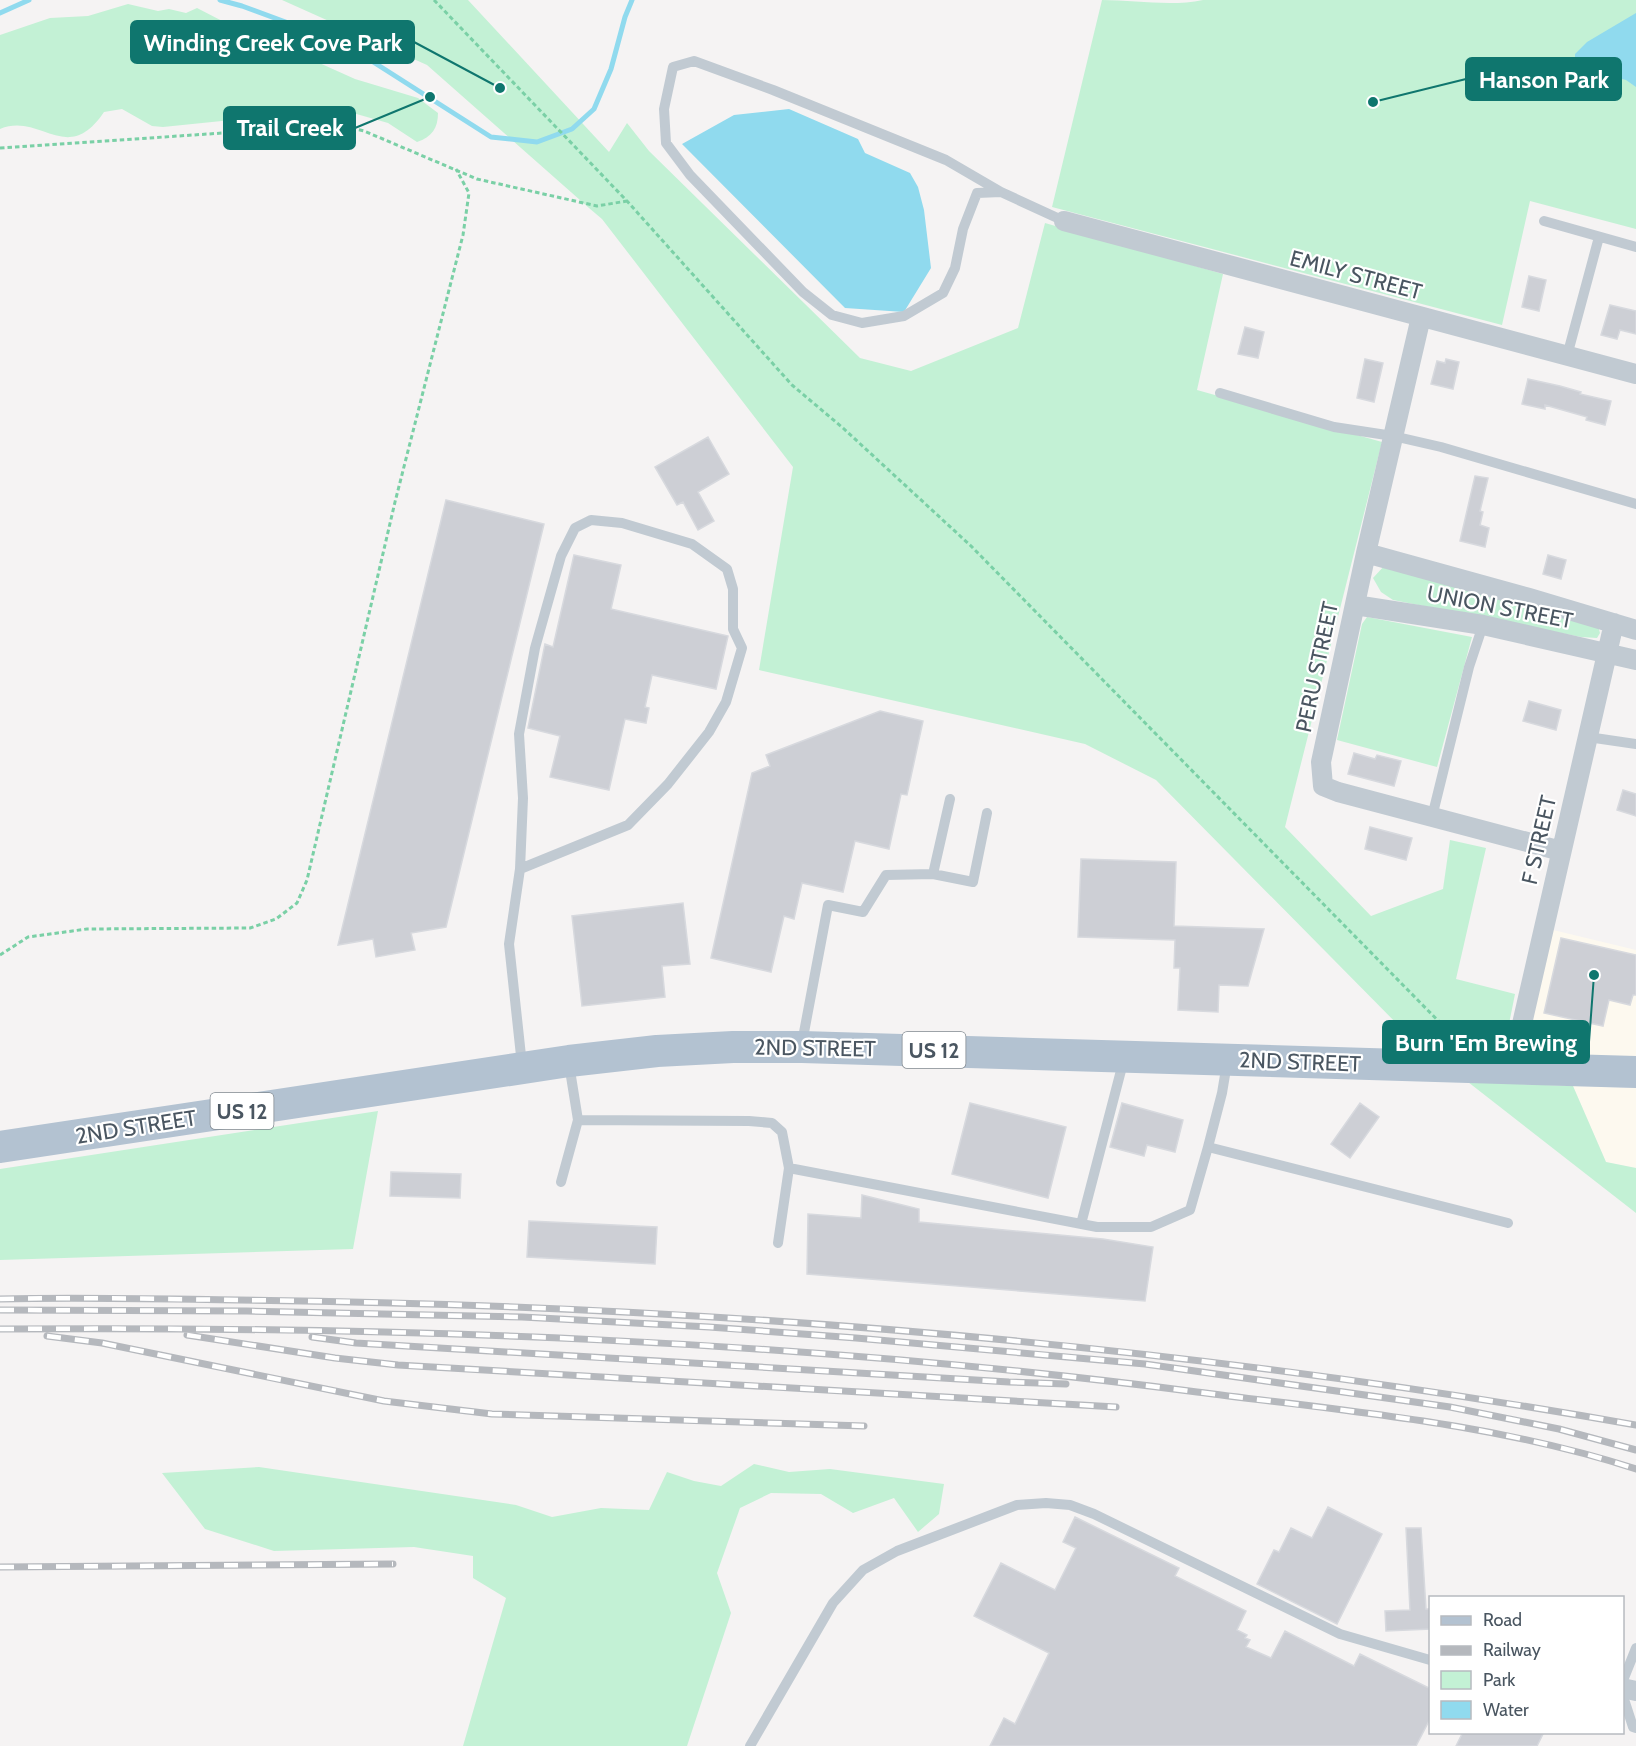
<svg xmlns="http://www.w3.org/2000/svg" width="1636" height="1746" viewBox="0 0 1636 1746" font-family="Cabin,sans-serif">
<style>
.commercial{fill:#fdf9ef}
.green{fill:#c3f1d5}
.water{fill:#90daee}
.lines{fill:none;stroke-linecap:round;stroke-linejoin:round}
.stream{stroke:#90daee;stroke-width:5}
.building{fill:#cdcfd5;stroke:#d7d9de;stroke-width:1.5}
.path{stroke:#7ad0a6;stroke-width:3;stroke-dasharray:4.5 3;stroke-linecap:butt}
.service{stroke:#c1cad2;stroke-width:10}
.minor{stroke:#c1cad2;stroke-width:20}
.primary{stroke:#b3c2d1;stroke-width:32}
.rail-casing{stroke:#b5b8bd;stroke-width:7}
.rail{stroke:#fff;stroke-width:4.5;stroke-dasharray:14;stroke-linecap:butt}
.labels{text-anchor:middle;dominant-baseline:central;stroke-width:4.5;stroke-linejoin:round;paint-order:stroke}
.shield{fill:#fff;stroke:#808990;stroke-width:1.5}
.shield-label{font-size:21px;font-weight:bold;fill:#4a5661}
.street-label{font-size:22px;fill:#4a5661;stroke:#fff}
.leader{fill:none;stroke:#0f766e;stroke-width:2}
.callout-dot{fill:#0f766e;stroke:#fff;stroke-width:2}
.callout{fill:#0f766e;stroke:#0f766e;stroke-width:2}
.callout-label{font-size:24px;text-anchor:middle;font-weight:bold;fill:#fff}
</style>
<rect width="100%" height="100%" fill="#f5f3f3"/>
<path class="commercial" d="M1549 929 1636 950V1059L1523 1051Z
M1573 1086 1636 1088V1168L1606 1162Z"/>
<path class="green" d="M282 0H468L609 152 627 123 649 151 860 358 911 371 1018 328 1045 223 1223 274 1197 390 1382 442 1285 827 1371 916 1443 889 1450 840 1486 848 1456 979 1515 994 1506 1039 1491 1049 1420 1044 1407 1034 1156 780 1085 744 759 670 793 467 602 219 589 208 427 65Z
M1102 0C1135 0 1170 7 1203 0H1636V229L1530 201 1502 325 1052 207Z
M128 4 158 11 169 9 186 13 197 8 230 25H248L271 38 283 39 306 57 355 79 418 98 438 113C438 128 432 137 417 142L388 123 353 113 271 116 163 127 152 126 122 109 104 112C67 167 41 112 0 129V35L50 18 88 16Z
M1385 565 1598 626 1600 633 1597 638 1581 637 1393 600 1381 592 1373 578Z
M1367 617 1472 637 1437 767 1337 740 1362 624Z
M1468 1082 1573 1086 1606 1162 1636 1168V1213Z
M378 1111 353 1249 0 1260V1169Z
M754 1464 789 1472 830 1469 944 1484 939 1514 918 1532 894 1498 853 1513 821 1494 771 1493 740 1508 717 1573 731 1613 687 1746H463L506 1598 473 1578V1556L414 1547 274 1551 205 1529 162 1473 259 1467 516 1505 552 1517 601 1508 649 1510 667 1472 694 1481 721 1486Z"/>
<path class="water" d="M1636 13V87L1626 80 1614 77 1587 90 1575 70V54L1587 42Z
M789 109 858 139 865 153 910 173 918 187 924 210 931 268 904 312 845 308 682 144 734 115Z"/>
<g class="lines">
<path class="stream" d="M220 0 242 6 345 44 491 137 537 142 572 129 594 109 611 69 625 17 632 0
M0 13 29 0"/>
</g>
<path class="building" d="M1529 276 1546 280 1539 311 1522 307Z
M1610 305 1636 311V334L1620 330 1617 339 1601 335Z
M1245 327 1264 332 1258 358 1238 354Z
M1365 359 1383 363 1374 402 1357 398Z
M1446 359 1459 362 1453 389 1431 384 1437 361 1445 363Z
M1528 379 1560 386 1581 392 1580 394 1611 401 1605 425 1586 420 1587 417 1545 405V409L1522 404Z
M708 437 729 474 698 492 714 521 698 530 683 502 677 505 655 467Z
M1475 476 1488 478 1480 511 1483 512 1480 525 1489 528 1485 547 1460 541Z
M446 500 544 524 446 927 411 933 415 950 376 957 373 939 338 945Z
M574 555 621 565 611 609 728 636 716 689 652 675 645 707 649 708 646 723 625 719 609 790 550 777 560 736 528 728 545 644 553 647Z
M1548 555 1566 560 1561 579 1543 574Z
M1529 701 1561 710 1556 730 1523 721Z
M880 711 923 721 907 795 901 794 889 849 855 841 843 892 802 883 794 919 784 916 771 972 711 958 752 773 770 766 766 755Z
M1354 753 1375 759 1377 755 1401 761 1394 786 1348 774Z
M1623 790 1636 794V816L1617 810Z
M1370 827 1412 838 1406 860 1365 849Z
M1081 859 1176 862 1174 926 1264 929 1248 986 1219 985 1218 1012 1178 1010 1180 968H1174L1175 940 1078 937Z
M683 903 690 964 662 966 665 997 582 1006 572 916Z
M1561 938 1636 955V995H1633L1630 1005 1609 1000 1603 1026 1544 1013Z
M970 1103 1066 1127 1048 1198 952 1174Z
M1122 1103 1183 1120 1175 1152 1147 1145 1144 1156 1110 1147Z
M1360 1103 1379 1117 1350 1158 1331 1144Z
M391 1172 461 1174 460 1198 390 1196Z
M862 1195 919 1209V1222L1103 1239 1153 1247 1145 1301 807 1274 808 1214 861 1218Z
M529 1221 657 1227 655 1264 527 1257Z
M1328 1507 1382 1534 1337 1624 1257 1584 1274 1550 1279 1552 1291 1528 1312 1538Z
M1075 1517 1179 1568 1175 1576 1246 1611 1237 1630 1247 1635 1245 1638 1250 1640 1246 1647 1271 1658 1285 1631 1354 1666 1360 1654 1431 1689V1717L1416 1746H990L1004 1718 1015 1724 1049 1653 974 1616 1001 1563 1055 1590 1076 1548 1063 1542Z
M1406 1528H1421L1426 1609H1431V1629L1386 1631 1385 1611 1410 1610Z
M1463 1732H1544L1537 1746H1456Z"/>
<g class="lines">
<path class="path" d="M434 0 627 201 792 385 843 428 971 546 1461 1044
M0 148 327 126 348 127 364 131 477 179 597 206 627 201
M0 955 28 937 87 929 250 928 276 919 297 903 307 880 395 502 463 235 469 193 456 169"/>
<path class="service" d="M1001 192 946 160 773 90 694 61 673 67 664 109 666 143 690 175 803 292 832 315 862 323 904 316 943 293 955 268 963 229 977 193 1001 192 1064 221
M1544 221 1636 247
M1567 356 1599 237
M1220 393 1334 427 1393 436 1441 447 1636 504
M1588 737 1636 744
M1432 817 1469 667 1483 625
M520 869 628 825 668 784 709 732 726 702 742 648 733 629V589L727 569 692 544 622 523 591 520 575 528 561 556 535 648 519 734 523 798 520 869 509 944 522 1065
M933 874 973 882 987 813
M802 1043 828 905 863 912 886 875 933 874 950 799
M1227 1063 1222 1093 1208 1147 1508 1223
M578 1120 749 1121 772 1123 782 1132 789 1168
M561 1182 578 1120 569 1064
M1081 1224 1124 1059
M778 1243 789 1168 1097 1227H1151L1190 1210 1208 1147
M1622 1683 1636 1648
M1622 1693 1633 1727 1636 1728
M750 1746 833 1603 863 1570 897 1551 1017 1505 1046 1503 1070 1505 1094 1514 1340 1634 1430 1660"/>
<path class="minor" d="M1064 221 1636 374
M1421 317 1366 553 1321 762 1323 786 1338 792 1561 851
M1366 553 1529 598 1636 630
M1355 605 1483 625 1636 660
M1514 1067 1516 1050 1614 623
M1622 1688 1636 1691"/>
<path class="primary" d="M0 1147 569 1061 657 1051 733 1047H802L1636 1072"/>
<g class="rail-casing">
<path id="rail" d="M0 1299C80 1297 160 1299 239 1300 707 1305 1176 1344 1636 1425
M0 1310 247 1311 522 1317 709 1327 856 1338 1145 1364 1450 1407 1559 1429 1636 1450
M0 1329C400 1326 800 1340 1197 1392 1344 1411 1495 1423 1636 1469
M187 1335 335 1358 398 1365 1116 1407
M47 1336 102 1343 384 1401 492 1414 864 1426
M312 1337 356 1343 1009 1382 1066 1384
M0 1567 393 1564"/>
</g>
<use href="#rail" class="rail"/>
</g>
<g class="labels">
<g class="shield">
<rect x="902.5" y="1032" width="63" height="36" rx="4.5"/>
<rect x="210.5" y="1093" width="63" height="36" rx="4.5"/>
</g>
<g class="shield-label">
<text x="934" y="1050">US 12</text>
<text x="242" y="1111">US 12</text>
</g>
<g class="street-label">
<text transform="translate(1356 275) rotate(15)">EMILY STREET</text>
<text transform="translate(1500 607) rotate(11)">UNION STREET</text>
<text transform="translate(1317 667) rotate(-78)">PERU STREET</text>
<text transform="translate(1539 840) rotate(-77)">F STREET</text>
<text transform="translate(815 1048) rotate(1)">2ND STREET</text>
<text transform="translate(1300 1062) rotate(2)">2ND STREET</text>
<text transform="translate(136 1127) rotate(-9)">2ND STREET</text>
</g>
</g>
<path class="leader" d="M500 88L414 42M1373 102L1466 79M430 97L355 128M1594 975L1589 1042"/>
<g class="callout-dot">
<circle cx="500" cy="88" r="6"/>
<circle cx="1373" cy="102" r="6"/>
<circle cx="430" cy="97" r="6"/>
<circle cx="1594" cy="975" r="6"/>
</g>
<g class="callout">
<rect x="131" y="21" width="283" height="42" rx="6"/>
<rect x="1466" y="58" width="155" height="42" rx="6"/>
<rect x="224" y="107" width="131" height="42" rx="6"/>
<rect x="1383" y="1021" width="206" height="42" rx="6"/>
</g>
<g class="callout-label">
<text x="273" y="51">Winding Creek Cove Park</text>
<text x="1544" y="88">Hanson Park</text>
<text x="290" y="136">Trail Creek</text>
<text x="1486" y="1051">Burn 'Em Brewing</text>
</g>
<rect x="1429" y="1596" width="195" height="138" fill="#ffffff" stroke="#b7bbc0" stroke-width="1.5"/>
<rect x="1441" y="1616" width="30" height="9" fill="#b3c2d1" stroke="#b7bbc0" stroke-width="1.5"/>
<text x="1483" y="1626" font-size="18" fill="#4a5661">Road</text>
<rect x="1441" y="1646" width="30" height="9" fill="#b5b8bd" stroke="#b7bbc0" stroke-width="1.5"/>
<text x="1483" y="1656" font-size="18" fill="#4a5661">Railway</text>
<rect x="1441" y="1671" width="30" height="18" fill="#c3f1d5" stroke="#b7bbc0" stroke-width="1.5"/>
<text x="1483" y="1686" font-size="18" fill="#4a5661">Park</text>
<rect x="1441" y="1701" width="30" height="18" fill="#90daee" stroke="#b7bbc0" stroke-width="1.5"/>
<text x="1483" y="1716" font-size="18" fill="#4a5661">Water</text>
</svg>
